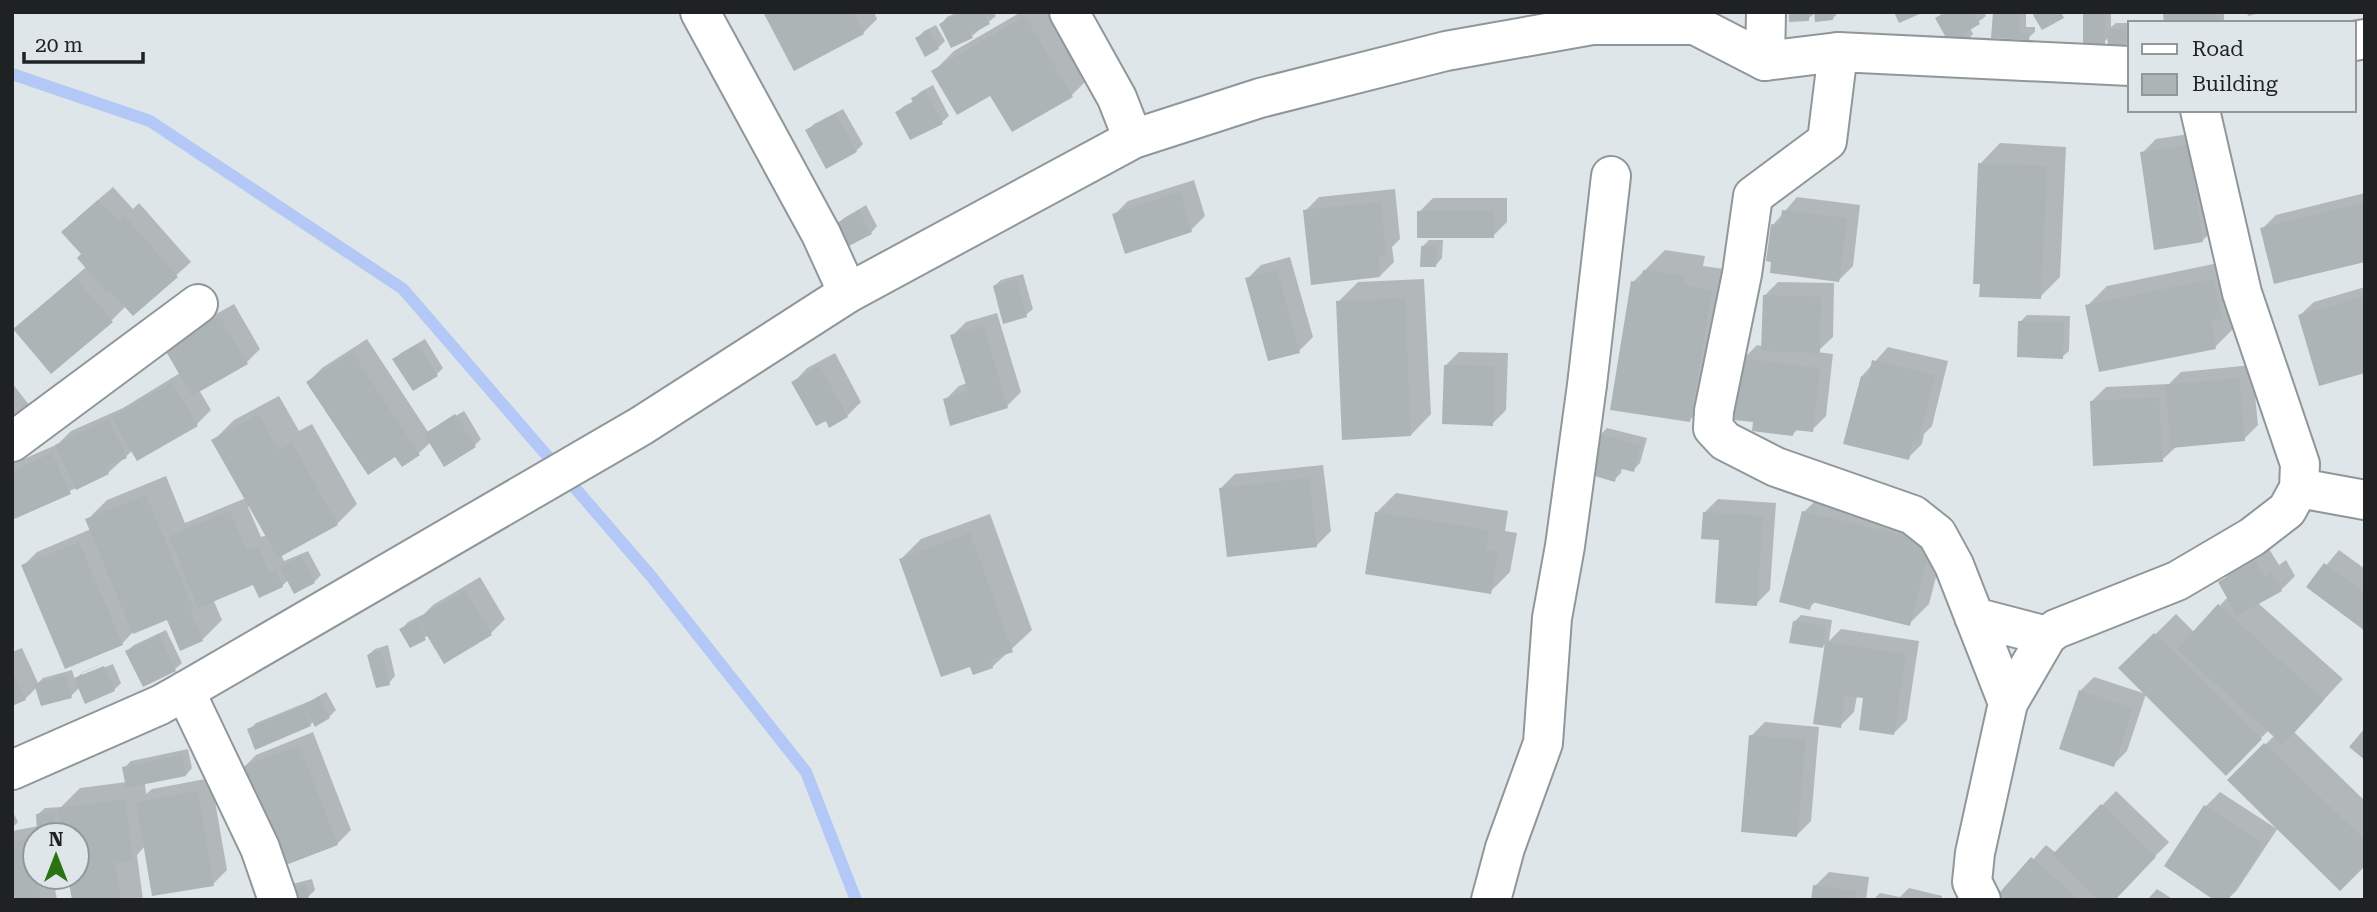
<svg xmlns="http://www.w3.org/2000/svg" width="2377" height="912" viewBox="0 0 2377 912" font-family="'Roboto Serif',serif">
<style>
.shadow{fill:#0003;fill-rule:evenodd}
.lines{fill:none;stroke-linecap:round;stroke-linejoin:round}
.stream{stroke:#b3c8f7;stroke-width:12}
.building{fill:#acb4b5}
.street-casing{stroke:#90979a;stroke-width:42}
.secondary-casing{stroke:#90979a;stroke-width:42}
.street{stroke:#fff;stroke-width:38}
.secondary{stroke:#fff;stroke-width:38}
</style>
<rect width="100%" height="100%" fill="#dfe6e9"/>
<path class="shadow" d="M765 12H874L877 19 863 33Z
M958 12H993L996 16 972 36 941 24 947 17Z
M1021 12H1054L1092 75 1072 95 991 93 934 71 954 51Z
M1791 12H1839L1832 19 1816 12 1808 19Z
M1943 12H1984L1986 16 1970 28 1973 34 1967 41 1938 18Z
M1994 12H2026V27H2035V32L2028 38 1993 37Z
M2085 12H2111V27L2116 23H2130V41L2125 46 2109 37 2104 42Z
M2166 12H2224V23H2165Z
M2247 12H2264L2248 16Z
M936 25 945 41 938 48 917 38 924 31Z
M933 85 949 116 942 122 897 112 904 106 914 101 913 99 920 92Z
M843 109 863 144 856 151 807 131 814 124Z
M2202 132 2216 227 2202 241 2142 153 2156 139Z
M2000 143 2066 147 2060 277 2040 297 1980 164Z
M1194 180 1205 216 1191 230 1114 215 1128 201Z
M113 187 133 209 139 203 191 262 133 314 126 306 112 320 15 329 86 267 77 218Z
M1395 189 1400 239 1392 247 1394 262 1380 276 1305 211 1319 197Z
M2365 193V260L2262 229 2276 215Z
M1797 197 1860 205 1853 266 1839 280 1773 225Z
M1433 198H1507V222L1493 236 1419 212Z
M866 205 877 226 871 233 837 224 844 218Z
M1429 240H1443L1442 258 1436 265 1422 247Z
M1665 250 1705 256 1703 266 1731 270 1709 400 1689 421 1633 282Z
M1290 257 1313 337 1299 351 1247 279 1261 265Z
M2233 260 2235 327 2215 347 2087 306 2107 286Z
M1023 274 1033 309 1026 315 994 286 1001 280Z
M1424 279 1431 414 1411 435 1338 302 1358 282Z
M1778 282 1834 283 1833 337 1817 352 1833 354 1826 416 1812 430 1798 429 1793 434 1755 421 1743 359 1757 345 1762 346 1764 296Z
M2365 287V371L2300 315 2314 302Z
M234 304 260 349 246 363 199 390 211 410 197 424 138 459 133 450 108 473 12 518V464L58 444 71 431 123 408 180 373V334Z
M997 313 1021 392 1007 406 945 400 959 386 967 383 952 336 966 322Z
M2027 315 2070 316 2069 351 2062 357 2020 322Z
M367 339 428 432 464 411 463 409 481 439 475 445 431 442 419 453 403 464 396 454 308 382 322 368Z
M425 339 443 368 436 375 394 359 401 353Z
M1888 347 1948 361 1932 426 1924 434 1922 444 1908 458 1862 376Z
M1459 352 1508 353 1506 410 1492 424 1445 366Z
M835 353 861 402 847 416 794 382 807 368Z
M2252 365 2258 425 2244 439 2177 446 2162 460 2092 401 2106 387 2169 384 2181 372Z
M12 383 30 406 12 423Z
M279 396 299 431 312 424 357 504 337 524 281 554 284 561 308 551 321 575 314 582 288 580 282 586 254 583 213 599 222 620 202 640 168 618 133 632 122 644 23 566 37 552 91 529 87 520 107 500 166 476 185 523 246 498 214 440 234 420ZM250 506 267 535 261 537 248 507Z
M1607 428 1647 438 1640 463 1633 470 1622 467 1621 473 1614 480 1600 435Z
M1323 465 1331 531 1317 545 1221 488 1235 474Z
M1824 492 1950 522 1929 604 1909 624 1816 601 1809 608 1804 512Z
M1396 493 1508 511 1505 531 1517 533 1510 572 1490 592 1376 513Z
M1718 499 1776 503 1770 590 1756 604 1704 513Z
M990 514 1032 630 992 667 971 665 901 559 921 539Z
M2269 549 2279 565 2286 560 2295 576 2281 590 2258 603 2343 679 2294 732 2365 801V863L2278 828 2237 890 2227 900 2166 866 2206 806 2220 792 2277 829 2278 828 2229 780 2275 735 2269 730 2226 773 2121 668 2176 614 2194 632 2228 597 2220 583 2234 569Z
M2339 550 2365 569V629L2308 587Z
M480 577 505 619 491 633 445 661 429 635 411 645 402 629 408 622 424 614 433 605Z
M1801 615 1832 620 1829 641 1841 629 1919 641 1907 720 1893 734 1865 697 1857 696 1854 712 1840 726 1815 723 1827 642 1822 647 1794 622Z
M166 630 182 663 175 669 127 651 134 645Z
M388 645 395 676 389 683 368 655 375 649Z
M22 648 38 683 43 678 72 670 75 680 83 672 111 660 82 673V677L113 664 121 683 114 690 80 687 71 696 37 687 25 699 12 705V652Z
M2094 677 2146 694 2127 751 2113 765 2080 691Z
M326 692 336 710 329 717 314 721 310 725 249 730 256 723 310 701Z
M1765 722 1819 727 1811 821 1797 835 1751 736Z
M313 732 351 830 337 844 242 769 256 755Z
M188 749 192 768 186 775 145 783 146 794 152 789 211 778 227 870 213 884 145 846 137 855 143 900H73L70 877H77V835L62 822 54 830H44L45 835H35V877H53L57 900H12V831L39 826 38 814 45 808 61 807 80 788 127 782 124 768 131 761Z
M2116 791 2169 842 2113 900H1996L2046 845 2056 853Z
M12 810 18 822 12 828Z
M1829 872 1869 877 1866 900H1813L1815 886Z
M312 879 315 890 308 897 288 900 292 884Z
M1909 888 1942 896 1941 900H1873L1880 893 1900 897Z
M2157 889 2174 900H2147Z"/>
<g class="lines">
<path class="stream" d="M12 74 150 121 403 289 651 576 806 772 856 900"/>
</g>
<path class="building" d="M763 12H853L864 34 794 71Z
M962 12H996L986 17 990 24 975 32 973 30 970 32 973 38 951 48 939 24Z
M1789 12H1809V21L1789 22Z
M1814 12H1832L1833 20 1815 22Z
M1894 12H1924L1899 23Z
M1946 12H1973L1980 24 1963 34 1968 42 1953 50 1935 18Z
M1993 12H2020V33L2030 34 2029 40 1991 38Z
M2035 12H2061L2064 18 2042 30 2033 15Z
M2083 12H2105V44H2083Z
M2217 12 2218 23H2164L2163 13Z
M1025 16 1073 97 1012 132 990 96 957 115 931 71Z
M2107 29H2126V48L2108 49Z
M929 30 939 49 925 57 915 38Z
M926 91 943 124 910 140 895 112 913 103 911 98Z
M836 114 857 152 826 169 805 130Z
M2189 145 2203 242 2154 250 2140 152Z
M1978 163 2047 166 2041 299 1979 297 1980 284H1973Z
M1180 192 1192 232 1125 254 1112 214Z
M98 200 118 221 124 215 178 277 133 316 110 291 107 293 77 258 81 254 61 232Z
M1381 202 1386 255 1379 256 1380 277 1311 285 1303 210Z
M2365 202V262L2274 284 2260 228Z
M1782 210 1847 218 1839 282 1770 273 1771 262 1766 261 1771 224 1780 225Z
M859 211 872 234 847 247 835 224Z
M1417 211H1494V238H1417Z
M1421 246H1437L1436 267H1420Z
M1277 270 1300 353 1268 361 1245 278Z
M1643 270 1686 276 1684 285 1712 290 1690 422 1610 410 1631 281 1641 283Z
M75 277 113 322 51 374 13 329Z
M1017 279 1027 317 1003 324 993 286Z
M2213 279 2222 318 2211 321 2216 349 2099 372 2085 305Z
M1763 295 1821 297 1820 353 1761 351Z
M2365 296V373L2319 386 2298 315Z
M1405 298 1411 436 1342 440 1336 301Z
M219 316 248 364 192 396 164 348Z
M2018 321 2064 322 2063 359 2017 357Z
M983 326 1008 408 950 426 943 399 968 391 950 335Z
M418 344 438 376 413 391 392 359Z
M352 352 420 455 402 467 395 457 368 475 306 382Z
M1741 358 1820 368 1813 432 1794 430 1793 436 1752 431 1753 422 1734 420Z
M1872 360 1935 375 1918 442 1913 441 1909 460 1843 444 1861 376 1868 378Z
M1444 365 1495 366 1493 426 1442 424Z
M820 366 848 417 829 428 826 421 816 426 791 382Z
M2239 378 2245 441 2171 448 2165 385Z
M172 382 198 426 137 461 111 417Z
M2159 397 2163 462 2093 466 2090 401Z
M259 414 278 450 292 443 338 525 278 558 211 440Z
M455 414 476 447 444 467 424 434Z
M109 419 127 458 106 467 109 474 76 490 55 445Z
M1599 434 1641 445 1634 472 1618 468 1615 482 1588 474Z
M52 453 71 494 12 520V471Z
M1309 478 1317 547 1227 557 1219 488Z
M146 495 194 610 190 611 203 641 180 651 167 620 133 634 85 519Z
M230 511 247 550 258 546 270 574 276 571 283 587 259 598 253 585 198 608 169 536Z
M1802 511 1931 542 1910 626 1812 602 1810 610 1779 602Z
M1375 512 1489 530 1486 550 1498 552 1491 594 1365 574Z
M1703 512 1763 516 1757 606 1715 603 1719 540 1701 539Z
M970 533 1013 652 990 660 993 668 973 675 970 667 941 677 899 559Z
M79 542 123 645 65 669 21 565Z
M301 556 315 583 294 594 280 567Z
M2255 561 2264 577 2271 573 2282 591 2237 616 2218 582Z
M2324 563 2365 593V631L2306 587Z
M465 590 492 635 444 664 417 619Z
M2218 604 2324 700 2283 745 2177 649Z
M417 620 426 640 410 648 399 629Z
M1793 621 1826 626 1823 648 1789 643Z
M2154 633 2262 739 2226 776 2118 668Z
M159 635 176 671 143 687 125 651Z
M1825 642 1906 654 1894 735 1859 730 1863 698 1845 696 1841 728 1813 724Z
M381 651 390 685 376 688 367 655Z
M104 666 115 691 85 704 74 678Z
M12 669 26 700 12 706Z
M65 675 72 698 41 706 34 684Z
M2079 690 2133 708 2114 767 2059 749Z
M319 697 330 718 315 727 303 705Z
M303 706 311 726 255 750 247 729Z
M2365 728V760L2349 747Z
M1749 735 1806 740 1797 837 1741 832Z
M2264 743 2365 840V866L2340 891 2227 780Z
M299 745 338 845 278 868 240 768Z
M182 755 186 776 126 788 122 767Z
M198 791 214 886 152 896 136 802Z
M125 799 133 861 115 863 121 900H72L68 877H77V835H62L58 808Z
M2101 804 2156 857 2115 900H2099L2052 855Z
M2204 805 2265 844 2228 900H2214L2164 866Z
M54 813 55 832H37L36 814Z
M29 838 41 900H12V841Z
M2031 857 2080 900H1993Z
M305 884 309 899 286 900 284 890Z
M1813 885 1856 891 1855 900H1811Z"/>
<g class="lines">
<g class="street-casing">
<path id="street" d="M700 12 821 234 848 293
M1069 12 1117 98 1133 139
M1838 52 1827 141 1753 196 1742 274 1714 411 1713 428 1725 441 1776 467 1913 515 1937 534 1954 565 2008 703
M1765 61 1766 12
M12 442 198 304
M2299 488 2365 500
M1974 617 2047 636
M185 691 260 848 278 900
M1491 900 1505 848 1543 743 1552 618 1565 546 1587 385 1611 176
M1981 900 1972 882 1975 853 2008 703 2047 636 2056 629 2177 581 2252 537 2287 510 2299 488 2300 464 2242 293 2200 110"/>
</g>
<g class="secondary-casing">
<path id="secondary" d="M2354 41 2365 39
M12 770 160 705 185 691 641 426 848 293 1133 139 1260 98 1446 51 1592 25H1695L1765 61 1838 52 2130 66"/>
</g>
<use href="#street" class="street"/>
<use href="#secondary" class="secondary"/>
</g>
<rect width="2377" height="912" fill="none" stroke="#1f2223" stroke-width="28"/>
<rect x="2128" y="21" width="228" height="91" fill="#dfe6e9" stroke="#92989a" stroke-width="2"/>
<rect x="2142" y="44" width="35" height="10" fill="#ffffff" stroke="#92989a" stroke-width="2"/>
<text x="2192" y="56" font-size="21" fill="#1f2223">Road</text>
<rect x="2142" y="74" width="35" height="21" fill="#acb4b5" stroke="#92989a" stroke-width="2"/>
<text x="2192" y="91" font-size="21" fill="#1f2223">Building</text>
<g transform="translate(56 856)"><circle r="33" fill="#dfe6e9" stroke="#92989a" stroke-width="2"/>
<path d="M0-5L12 26L0 18L-12 26Z" fill="#2b7212"/>
<text y="-10" font-size="19" font-weight="bold" text-anchor="middle" fill="#1f2223">N</text>
</g>
<path d="M24 52v10h119v-10" fill="none" stroke="#1f2223" stroke-width="3.5"/>
<text x="35" y="52" font-size="21" fill="#1f2223" stroke="#dfe6e9" stroke-width="5" paint-order="stroke">20 m</text>
</svg>
